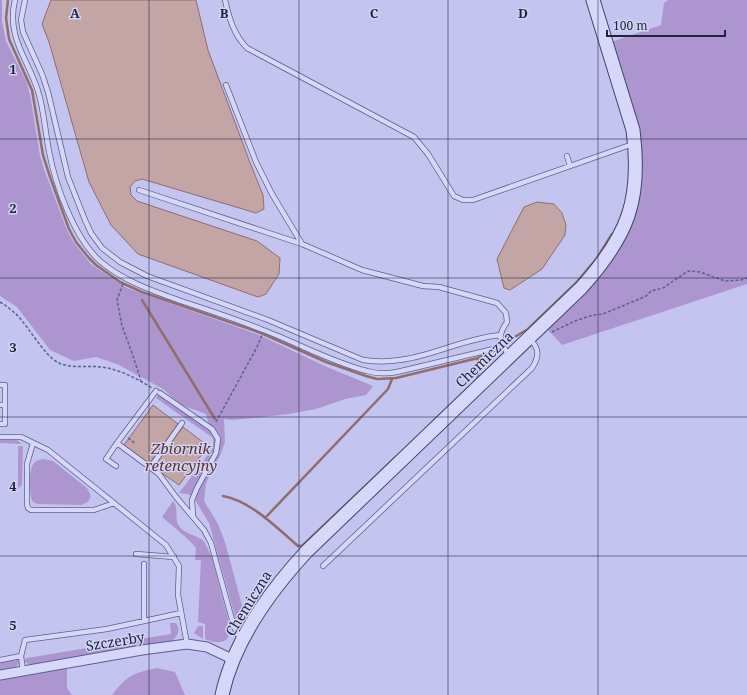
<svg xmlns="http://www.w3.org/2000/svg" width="747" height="695" viewBox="0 0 747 695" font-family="'Noto Serif',serif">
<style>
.green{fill:#ad96cf}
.water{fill:#c3a5a6;stroke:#926d6c}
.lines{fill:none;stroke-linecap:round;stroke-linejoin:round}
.stream{stroke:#926d6c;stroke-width:2.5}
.lane-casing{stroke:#59628b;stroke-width:6}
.street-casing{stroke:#59628b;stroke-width:11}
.secondary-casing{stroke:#3c476d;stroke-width:15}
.path{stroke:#59628b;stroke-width:1.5;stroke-dasharray:3 2;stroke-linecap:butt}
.lane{stroke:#d7d7fa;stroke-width:4.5}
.street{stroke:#d7d7fa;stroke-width:9}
.secondary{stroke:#d7d7fa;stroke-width:13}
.grid{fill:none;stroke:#1e243a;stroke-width:1;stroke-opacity:0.55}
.labels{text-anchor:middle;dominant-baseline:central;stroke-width:3;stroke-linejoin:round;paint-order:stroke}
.street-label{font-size:14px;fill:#1e243a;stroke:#d3d3f7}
.water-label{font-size:15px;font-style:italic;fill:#5b362c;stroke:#d3d3f7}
.grid-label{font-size:13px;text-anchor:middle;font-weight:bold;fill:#1e243a;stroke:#d3d3f7;stroke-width:3;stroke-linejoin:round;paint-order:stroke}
</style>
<rect width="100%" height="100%" fill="#c3c4f0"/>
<path class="green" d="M0 0H2V21L6 41 26 81 30 94 40 156 45 172 67 230 74 243 92 265 127 288 257 334 327 367 373 386 366 395 345 399 316 409 289 414 253 418 232 420 224 419 225 442 220 456 211 471 206 484 204 501 218 524 225 542 243 609 246 612 252 614 244 624H239L236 620 209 523 194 498 188 494 179 493 213 448V438L156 398 159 394 205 427 209 425 206 414 181 405 163 389 117 364 96 357 74 361 50 350 17 307 0 296Z
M668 0H747V284L562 345 547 329 579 301 605 270 626 235 637 208 641 181 611 42 661 25 664 3Z
M0 440H17L22 444 0 443Z
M18 446H23L22 485 19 488 18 487Z
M43 459 53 461 87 488 91 496 88 502 81 505 38 504 33 502C29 496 28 469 34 463 36 460 40 460 43 459Z
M173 501C179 507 174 518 179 526 185 534 196 535 204 541L212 558 230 627C231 644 218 645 205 639V624L198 622 201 560H195L196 548 190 541 162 517Z
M170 623H176C181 630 178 637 170 642L30 665 25 662V659L27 658 171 634Z
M198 626H203V639L194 633Z
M17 659 20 662 15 668 0 671V662Z
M67 667V688L72 695H0V679Z
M157 668 175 672 185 695H112C127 676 132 673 157 668Z"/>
<path class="water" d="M51 0H196L208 50 249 160 263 195 264 209 256 213 142 179 135 181 130 187 131 195 137 201 257 241 280 258 279 274 266 294 258 297 138 254 111 225 89 182 49 42 42 24Z
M537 202 554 204 562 213 566 225 565 235 542 269 510 290 504 288 497 259 524 207Z
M153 405 178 424 149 464 124 445Z
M183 427 208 446 179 485 153 467Z"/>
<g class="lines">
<path class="stream" d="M8 0 6 18 9 39 32 90 43 155 50 177 69 229 76 242 89 258 96 265 120 282 142 292 261 333 326 362 366 376 377 379 396 378 478 358 488 352
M142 300 215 419
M508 341 528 329 576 283 597 258 612 234
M476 381 478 377V358
M223 496C251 501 277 528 298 546H302L397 456
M265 518 388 389 392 379"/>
<g class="lane-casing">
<path id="lane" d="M15 0C6 37 28 59 38 91 44 110 45 131 49 151 55 184 74 238 100 261 123 281 153 291 181 301 208 310 236 319 263 330 298 343 331 362 367 371 377 374 386 374 397 372L502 347
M25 0 21 20 23 32 42 74 48 92 68 177 85 220 91 233 102 248 120 262 147 276 268 320 363 360C414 368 452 340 500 335
M225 0C229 18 234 35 247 48L414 137 428 154 454 196 463 200H473L633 144
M226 85 256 162 272 194 302 244
M567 156 570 166
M139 190 302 244 362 270 423 286 439 287 497 303 506 313 507 322C497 336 499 343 510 356
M0 385H5V405
M160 393 212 429 218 439 216 453 197 488 192 500 193 517
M0 405H5V424H0
M0 437H21L48 450 166 545 179 566 178 595 187 644
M33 443 27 464V504L28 508 31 510H94L114 503
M117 443 156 391
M116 466 106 459 117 443 159 474 176 497 204 530 211 543 234 627 241 640
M150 468 182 423
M136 554 174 557
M323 566 532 368C539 357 540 349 530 339
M144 621V564
M21 656 25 640 107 629 181 613
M0 660 21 656 23 671"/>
</g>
<g class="street-casing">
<path id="street" d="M0 675 142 650 187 644 207 647 232 659"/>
</g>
<g class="secondary-casing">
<path id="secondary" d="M222 695C234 640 269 592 307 551L581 288C628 236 642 200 633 130L593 0"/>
</g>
<path class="path" d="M123 284 117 300 122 326 132 353 141 381
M0 302C5 305 10 309 15 313 28 325 44 356 59 363 72 369 87 365 101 367 119 369 136 378 152 388
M552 332 575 321 593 315 603 314 637 300 646 296 651 291 663 288 688 271 700 272 725 281 741 280 747 278
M216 422 257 347 262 335
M128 438 136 444
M161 462 166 466"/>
<use href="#lane" class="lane"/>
<use href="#street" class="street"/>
<use href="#secondary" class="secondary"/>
</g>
<path class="grid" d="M149 0V695M299 0V695M448 0V695M598 0V695M0 139H747M0 278H747M0 417H747M0 556H747"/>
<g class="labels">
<g class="street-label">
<text transform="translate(484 359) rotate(-44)">Chemiczna</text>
<text transform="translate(248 603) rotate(-58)">Chemiczna</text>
<text transform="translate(115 641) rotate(-9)">Szczerby</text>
</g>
<g class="water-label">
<text x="181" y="448">Zbiornik<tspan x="181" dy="17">retencyjny</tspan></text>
</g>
</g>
<g class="grid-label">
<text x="75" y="18">A</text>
<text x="224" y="18">B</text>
<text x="374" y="18">C</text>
<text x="523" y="18">D</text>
<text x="13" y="74">1</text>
<text x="13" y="213">2</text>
<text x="13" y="352">3</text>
<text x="13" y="491">4</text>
<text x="13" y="630">5</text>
</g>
<path d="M607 30v6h118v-6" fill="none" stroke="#1e243a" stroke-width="2"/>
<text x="613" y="30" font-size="12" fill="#1e243a" stroke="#d3d3f7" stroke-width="3" paint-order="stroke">100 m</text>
</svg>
